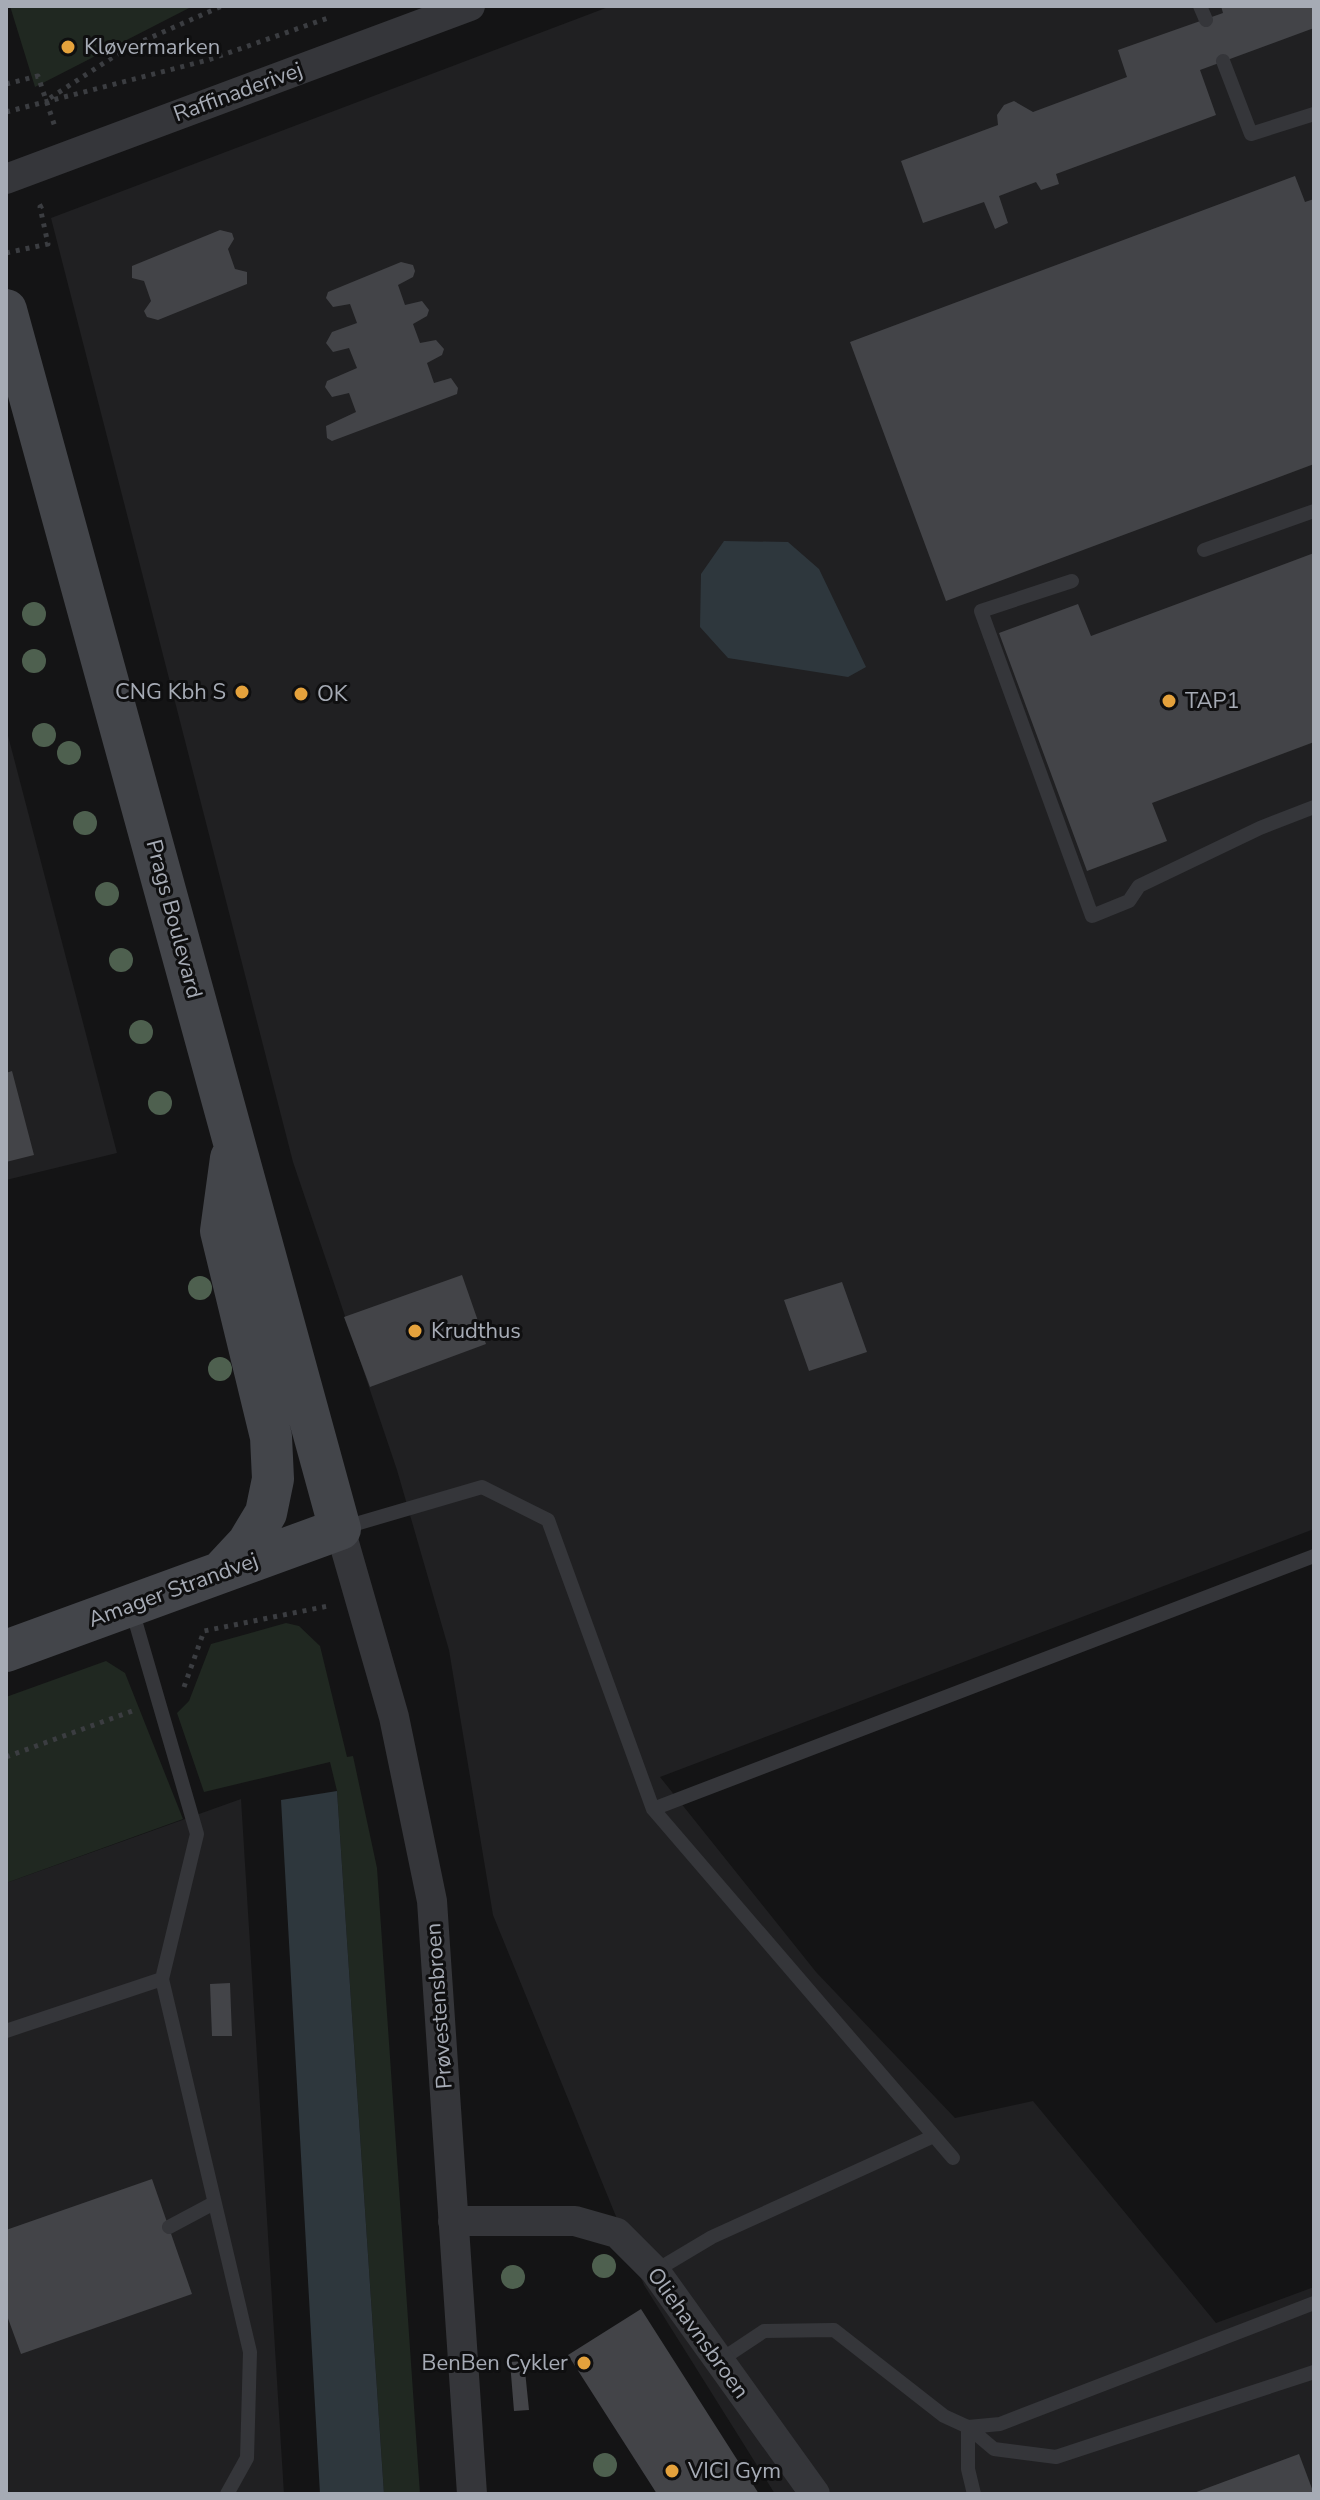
<svg xmlns="http://www.w3.org/2000/svg" width="1320" height="2500" viewBox="0 0 1320 2500" font-family="'Nunito Sans',sans-serif">
<style>
.built{fill:#202022}
.green{fill:#202821}
.water{fill:#2e373d}
.building{fill:#434448}
.lines{fill:none;stroke-linecap:round;stroke-linejoin:round}
.path{stroke:#3b3d41;stroke-width:5;stroke-dasharray:4 6;stroke-linecap:butt}
.lane{stroke:#35363a;stroke-width:14}
.street{stroke:#35363a;stroke-width:30}
.secondary{stroke:#43454a;stroke-width:42}
.tree{fill:#4e604f}
.poi-dot{fill:#e5a23c;stroke:#0f0f10;stroke-width:3}
.labels{text-anchor:middle;dominant-baseline:central;stroke-width:6;stroke-linejoin:round;paint-order:stroke}
.poi-label{font-size:22px;fill:#a6abb5;stroke:#0f0f10;text-anchor:start}
.street-label{font-size:22px;fill:#a6abb5;stroke:#0f0f10}
</style>
<rect width="100%" height="100%" fill="#141415"/>
<path class="built" d="M611 6H1314V1529L660 1777 816 1972 955 2118 1033 2101 1216 2323 1314 2287V2494H775L644 2285 493 1915 449 1650 397 1470 293 1162 51 218Z
M6 728 117 1153 6 1180Z
M241 1799 284 2494H6V1883Z"/>
<path class="green" d="M10 6H193L35 87Z
M286 1623 299 1626 320 1646 347 1757 353 1756 377 1868 420 2494H384L337 1791 330 1762 204 1792 177 1713 189 1701 211 1644Z
M106 1661 125 1673 183 1819 6 1883V1697Z"/>
<path class="water" d="M724 541 788 542 819 569 866 667 848 677 728 658 700 627 701 574Z
M337 1791 384 2494H320L281 1800Z"/>
<path class="building" d="M1221 6H1314V28L1200 70 1216 115 1056 174 1059 184 1041 190 1036 182 999 196 1008 223 995 229 984 202 923 223 901 161 998 125 997 115 1004 105 1014 101 1033 112 1127 77 1118 50 1223 13Z
M1295 176 1305 202 1314 199V464L946 601 850 342Z
M220 230 232 233 234 239 228 249 235 269 247 272V284L158 320 147 317 144 311 151 301 144 281 132 278V266Z
M401 262 413 265 415 271 413 277 398 285 405 305 422 301 429 310 427 316 413 324 420 343 436 340 444 349 442 355 427 363 434 383 451 378 458 388 457 394 332 441 327 438 326 426 356 412 349 393 332 397 325 387 327 381 357 368 349 348 333 352 326 343 332 332 357 323 350 304 333 307 326 298 328 292Z
M1314 553V742L1152 803 1167 841 1087 871 999 633 1078 604 1091 636Z
M12 1071 34 1155 6 1162V1073Z
M462 1275 486 1344 370 1387 344 1317Z
M842 1282 867 1352 809 1371 784 1300Z
M230 1983 232 2036H212L210 1984Z
M152 2179 192 2294 21 2354 6 2313V2230Z
M641 2309 759 2494H657L568 2355Z
M524 2361 529 2410 514 2411 510 2362Z
M1299 2454 1314 2494H1191Z"/>
<g class="lines">
<path class="path" d="M6 84 38 76 55 127
M50 98 127 48 222 6
M6 112 208 60 328 18
M6 253 48 244 40 207 48 203
M184 1687 204 1631 328 1606
M6 1757 135 1710"/>
<path class="lane" d="M1200 6 1206 20
M1223 61 1251 134 1314 114
M1204 550 1314 511
M1072 581 981 611 1092 916 1129 901 1139 886 1260 828 1314 807
M342 1528 482 1487 548 1520 653 1809 953 2158
M653 1809 1314 1556
M162 1979 250 2352 247 2458 227 2494
M6 2031 162 1979 197 1834 132 1610
M169 2227 214 2203
M655 2271 712 2237 934 2136
M719 2361 764 2331 834 2330 944 2416 968 2427 1000 2424 1314 2303
M968 2427 994 2449 1056 2457 1314 2372
M968 2427V2469L974 2494"/>
<path class="street" d="M6 179 470 6
M340 1529 394 1717 432 1901 472 2494
M453 2221H575L617 2233 655 2271 815 2494"/>
<path class="secondary" d="M6 310 340 1529 6 1651
M221 1572 248 1543 266 1513 273 1479 271 1437 221 1231 231 1158"/>
</g>
<g class="tree">
<circle cx="34" cy="614" r="12"/>
<circle cx="34" cy="661" r="12"/>
<circle cx="44" cy="735" r="12"/>
<circle cx="69" cy="753" r="12"/>
<circle cx="85" cy="823" r="12"/>
<circle cx="107" cy="894" r="12"/>
<circle cx="121" cy="960" r="12"/>
<circle cx="141" cy="1032" r="12"/>
<circle cx="160" cy="1103" r="12"/>
<circle cx="200" cy="1288" r="12"/>
<circle cx="220" cy="1369" r="12"/>
<circle cx="604" cy="2266" r="12"/>
<circle cx="513" cy="2277" r="12"/>
<circle cx="605" cy="2465" r="12"/>
</g>
<g class="poi-dot">
<circle cx="68" cy="47" r="8"/>
<circle cx="242" cy="692" r="8"/>
<circle cx="301" cy="694" r="8"/>
<circle cx="1169" cy="701" r="8"/>
<circle cx="415" cy="1331" r="8"/>
<circle cx="584" cy="2363" r="8"/>
<circle cx="672" cy="2471" r="8"/>
</g>
<g class="labels">
<g class="poi-label">
<text x="84" y="47">Kløvermarken</text>
<text x="226" y="692" text-anchor="end">CNG Kbh S</text>
<text x="317" y="694">OK</text>
<text x="1185" y="701">TAP1</text>
<text x="431" y="1331">Krudthus</text>
<text x="568" y="2363" text-anchor="end">BenBen Cykler</text>
<text x="688" y="2471">VICI Gym</text>
</g>
<g class="street-label">
<text transform="translate(238 92) rotate(-20)">Raffinaderivej</text>
<text transform="translate(174 919) rotate(75)">Prags Boulevard</text>
<text transform="translate(173 1590) rotate(-20)">Amager Strandvej</text>
<text transform="translate(439 2006) rotate(-94)">Prøvestensbroen</text>
<text transform="translate(698 2333) rotate(54)">Oliehavnsbroen</text>
</g>
</g>
<rect width="1320" height="2500" fill="none" stroke="#a6abb5" stroke-width="16"/>
</svg>
